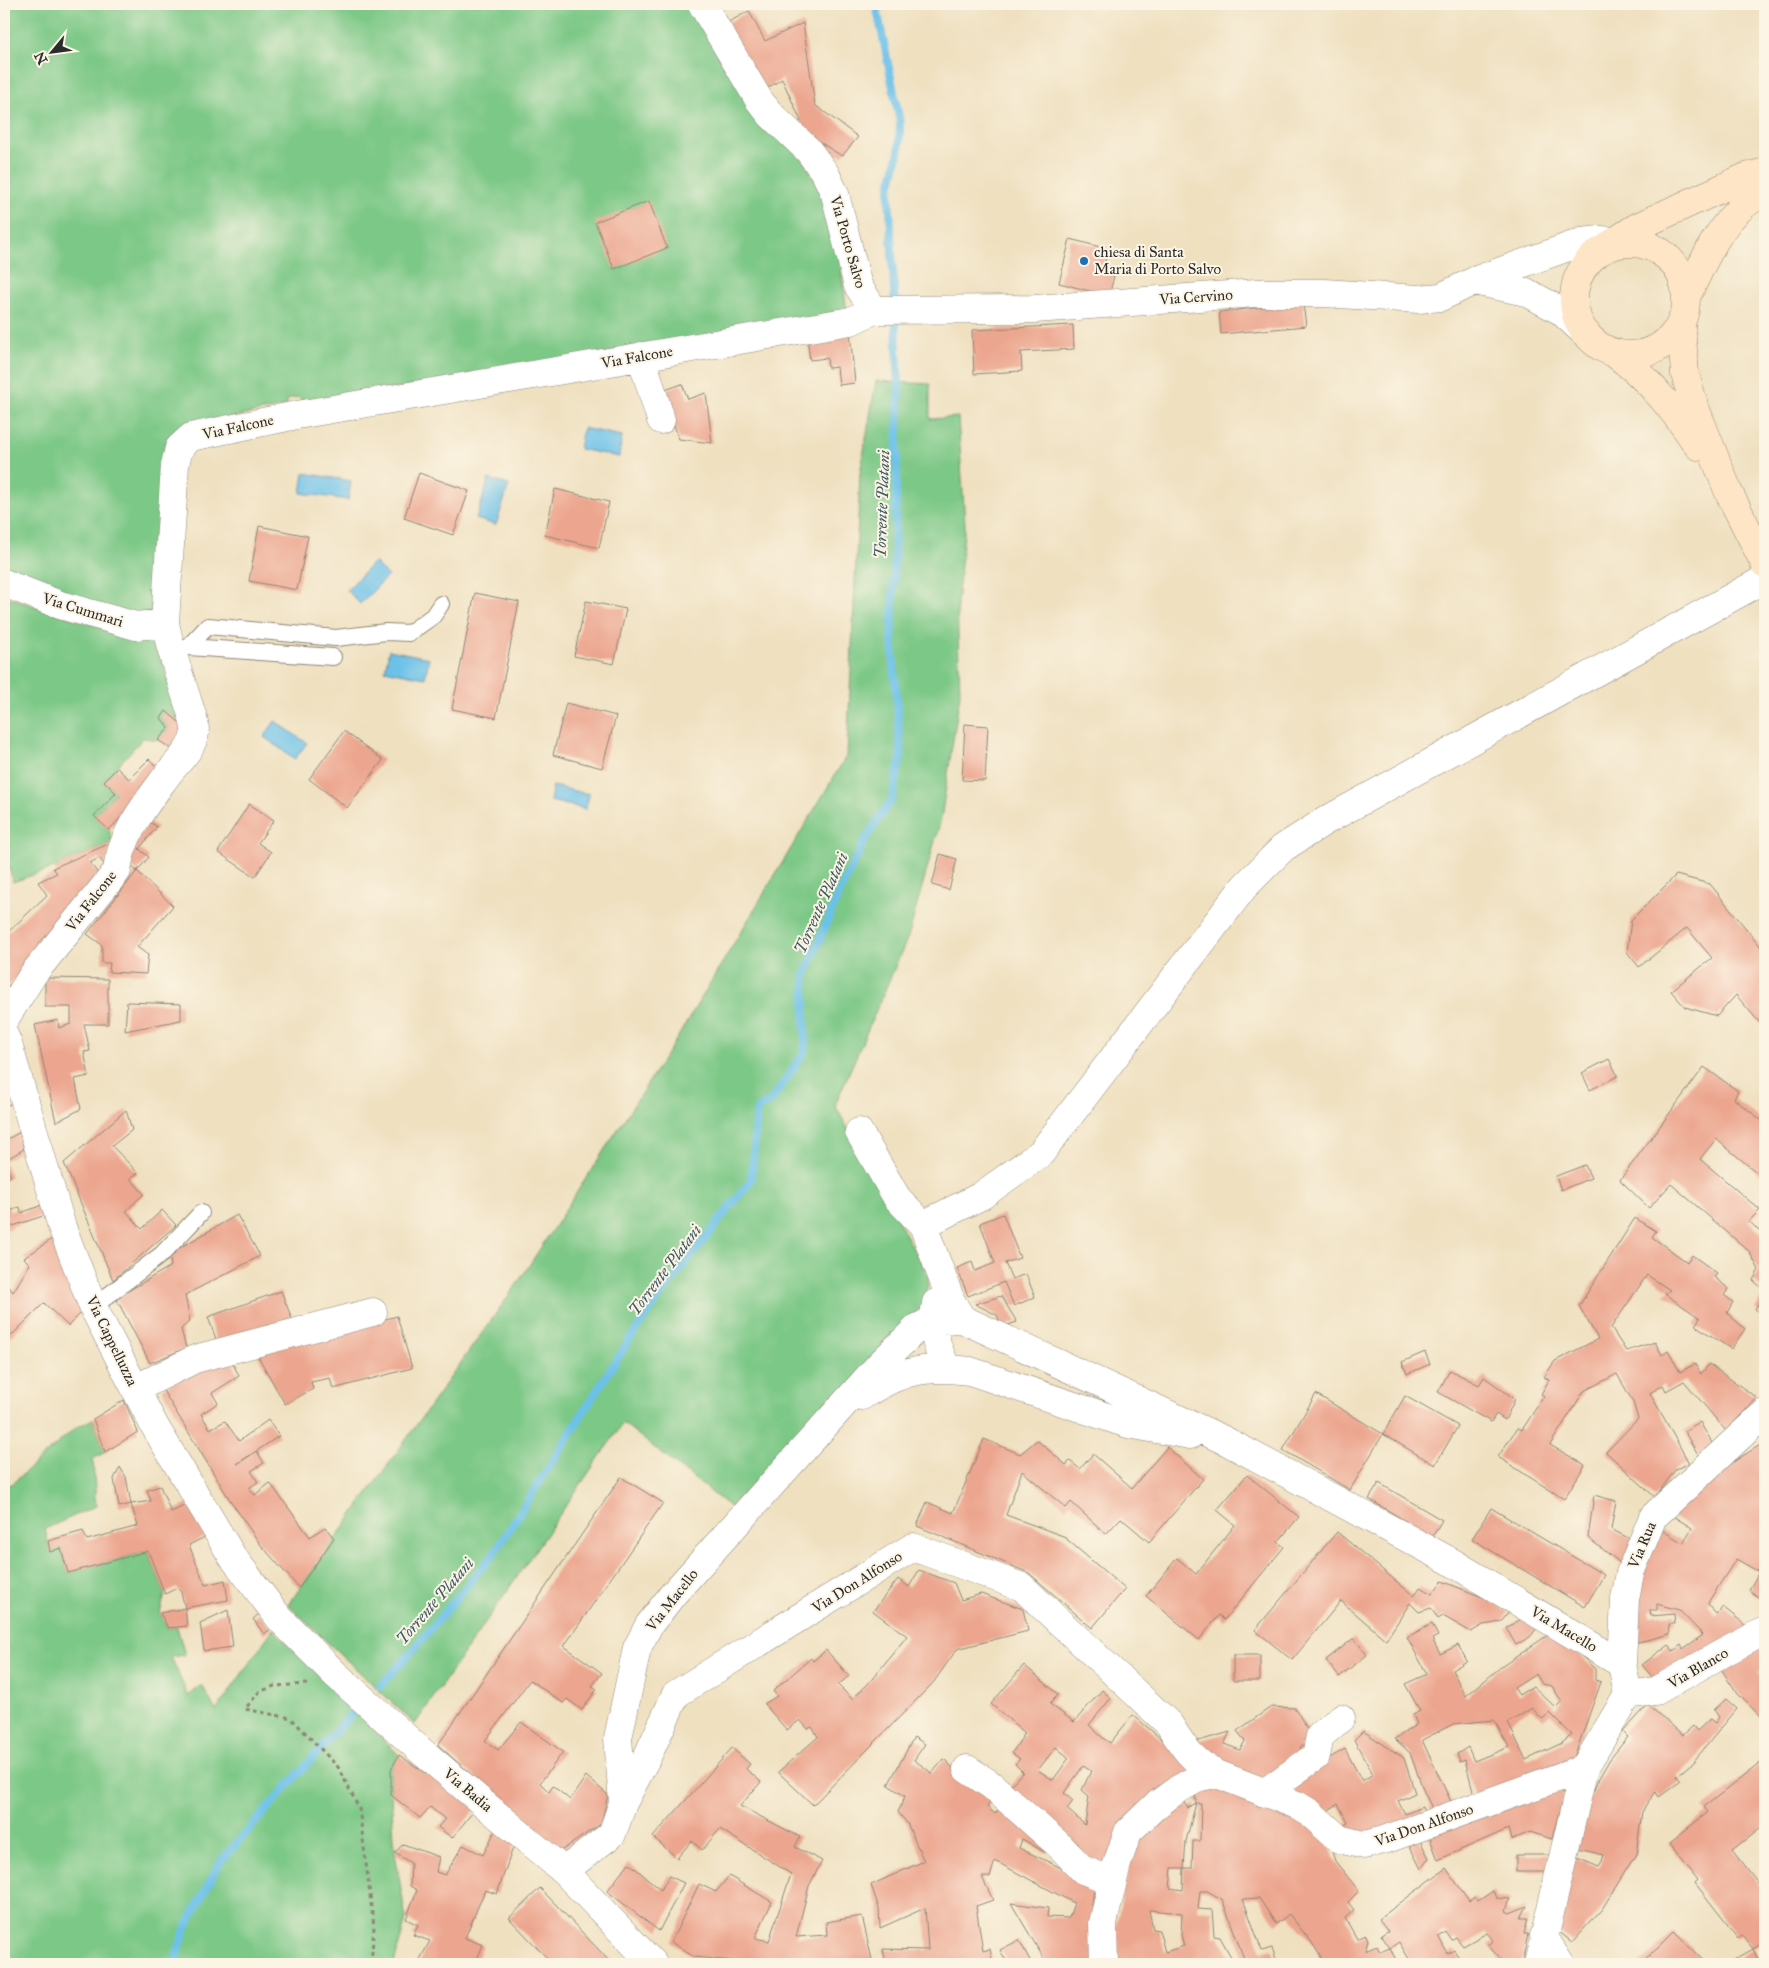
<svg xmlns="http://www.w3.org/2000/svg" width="1769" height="1968" viewBox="0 0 1769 1968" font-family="'IM FELL Great Primer',serif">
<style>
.green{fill:#7cc886;stroke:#547a58}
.water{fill:#6cc1e9;stroke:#4c768a}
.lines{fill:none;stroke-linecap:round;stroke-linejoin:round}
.stream{stroke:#6cc1e9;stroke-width:8}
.building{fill:#eca58e;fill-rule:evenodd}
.lane-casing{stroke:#8d8676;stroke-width:18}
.street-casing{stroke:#8d8676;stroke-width:29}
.secondary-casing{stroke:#8d8676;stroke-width:29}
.path{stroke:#8d8676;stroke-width:3;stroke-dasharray:4 4;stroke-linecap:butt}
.lane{stroke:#fff;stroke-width:16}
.street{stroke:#fff;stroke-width:28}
.secondary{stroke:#fde5c5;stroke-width:28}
.poi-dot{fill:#1f6fb2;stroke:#fcf5e5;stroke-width:2}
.labels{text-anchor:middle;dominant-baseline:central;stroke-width:4;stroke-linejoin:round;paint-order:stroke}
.street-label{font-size:15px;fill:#2b2b2b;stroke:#fcf5e5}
.poi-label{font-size:15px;fill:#2b2b2b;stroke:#fcf5e5;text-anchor:start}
.water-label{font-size:16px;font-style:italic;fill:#3e5864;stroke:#fcf5e5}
</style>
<rect width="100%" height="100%" fill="#fcf5e5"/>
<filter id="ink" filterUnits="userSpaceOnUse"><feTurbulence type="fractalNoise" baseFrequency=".02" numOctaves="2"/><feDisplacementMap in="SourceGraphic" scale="10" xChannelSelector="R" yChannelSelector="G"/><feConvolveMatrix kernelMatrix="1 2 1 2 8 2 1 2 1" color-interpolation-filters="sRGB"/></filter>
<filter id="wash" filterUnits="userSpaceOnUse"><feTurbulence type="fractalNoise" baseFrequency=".0096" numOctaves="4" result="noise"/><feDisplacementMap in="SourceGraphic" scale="20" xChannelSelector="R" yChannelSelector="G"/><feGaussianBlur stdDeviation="1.12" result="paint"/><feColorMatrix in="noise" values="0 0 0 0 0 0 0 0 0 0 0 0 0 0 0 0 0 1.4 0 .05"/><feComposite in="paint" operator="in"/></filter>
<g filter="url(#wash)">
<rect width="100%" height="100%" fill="#efe0c0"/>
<path class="green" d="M4 4H690L805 162 834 215 847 313 305 404 299 397 288 399 286 406 184 428 168 437 151 611 140 615 65 599 4 570Z
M876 381 930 384V419L958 417 965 524 957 604 960 694 941 819 908 937 835 1105 929 1277 925 1302 910 1322 730 1507 623 1423 415 1724 288 1605 517 1284 676 1040 847 755 860 474Z
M4 596 132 638 149 641 160 657 186 728 166 711 161 718 169 728 158 740 143 738 104 781 116 793 94 816 109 830 113 842 53 868 13 882 4 848Z
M93 1419 105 1452 93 1459 96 1506 45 1529 50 1551 61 1548 68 1573 148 1551 165 1594 160 1613 168 1628 177 1627 185 1655 171 1657 188 1696 202 1685 216 1711 273 1629 399 1755 391 1769V1795L395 1853 406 1919 394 1964H4V1487L13 1483 75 1428Z"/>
<path class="water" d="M583 428 622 436 619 457 579 449Z
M304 473 351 481 348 500 301 493Z
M489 479 509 485 496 525 476 519Z
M374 562 388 576 360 604 347 590Z
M389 650 429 658 425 678 385 670Z
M275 721 307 743 295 759 264 737Z
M553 786 589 794 586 809 550 801Z"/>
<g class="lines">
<path class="stream" d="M380 1686 408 1656 495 1552 629 1340 664 1291 751 1180 757 1109 771 1101 805 1051V975L839 893 866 838 892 799 901 757 892 638 899 388 889 191 899 152 900 122 876 4
M174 1964 185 1929 220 1862 355 1710"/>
</g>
<g id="blocks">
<path class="building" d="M749 11 765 41 803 23 815 105 858 137 842 156 794 126 801 121 782 79 764 90 727 23Z
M649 201 667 248 614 269 595 222Z
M1070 239 1108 249 1102 273 1114 276 1109 296 1059 283Z
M1303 303 1306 326 1221 334 1219 312Z
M1073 325 1074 349 1021 352 1022 371 974 374 972 330Z
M850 333 855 383 839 385 837 367 828 368 827 358 810 360 807 337Z
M682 384 688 399 706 393 712 443 679 439 662 391Z
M419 473 469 491 453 535 404 518Z
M555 489 609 502 599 548 545 535Z
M259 526 308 536 297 590 249 581Z
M475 593 519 602 496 718 452 709Z
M586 601 626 609 614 664 574 656Z
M566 703 616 716 602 768 553 755Z
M166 711 186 728 173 750 158 740 169 728 161 718Z
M965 724 988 726 985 781 962 780Z
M344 731 383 760 347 808 309 779Z
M149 759 163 772 109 830 94 816 116 793 104 781 117 768 129 779Z
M249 804 274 820 258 843 271 852 255 877 218 852Z
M150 822 157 827 139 849 149 857 137 871 121 859Z
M113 842 105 865 99 858 90 863 99 875 22 973 4 990V936L47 895 38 882 57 873 53 868Z
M940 854 957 859 949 890 932 885Z
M137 871 173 906 137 947 148 955 146 974 109 972 110 963H102V945L87 934Z
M1676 875 1710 884 1765 952V1029L1736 995 1717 1016 1685 1007 1671 991 1712 958 1687 928 1639 967 1627 952 1631 920Z
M45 978 108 979V1024H84L90 1051 84 1052 89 1076 75 1079 81 1109 56 1122 35 1025 58 1020 59 1028 71 1024V1007H45Z
M127 1002 181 1004V1020L125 1031Z
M1609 1059 1618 1076 1590 1090 1582 1073Z
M1704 1067 1738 1091 1734 1099 1765 1123V1171L1761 1176 1716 1139 1700 1159 1760 1210 1749 1221 1765 1237V1291L1753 1280 1759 1270 1749 1251 1671 1184 1649 1208 1620 1180Z
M4 1081 12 1103 4 1107Z
M126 1110 132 1130 112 1146 138 1173 130 1178 144 1194 126 1211 142 1229 162 1210 176 1225 113 1280 64 1163Z
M20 1132 24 1149 4 1161V1141Z
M4 1162 11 1176 5 1180 4 1178Z
M1585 1165 1591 1178 1561 1190 1556 1176Z
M4 1201 10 1211 20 1207 21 1213 42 1205 46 1215 13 1226 4 1232Z
M1003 1214 1020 1258 1005 1263 1012 1279 1026 1274 1035 1297 1014 1306 1004 1282 968 1296 957 1268 972 1262 975 1271 995 1263 980 1223Z
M237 1215 260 1256 185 1295 190 1321 181 1329 186 1348 150 1363 116 1298 171 1266 169 1254Z
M1635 1218 1656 1231 1652 1237 1687 1262 1692 1255 1717 1273 1714 1277 1729 1289 1724 1295 1733 1302 1727 1313 1745 1329 1731 1349 1695 1325 1700 1318 1665 1294 1670 1290 1647 1275 1611 1328 1626 1351 1655 1342 1662 1355 1668 1351 1680 1372 1695 1364 1701 1374 1709 1364 1757 1398 1726 1431 1684 1381 1666 1391 1663 1385 1650 1393 1689 1463 1676 1469 1655 1497 1606 1452 1638 1419 1633 1402 1617 1374 1584 1391 1550 1445 1585 1465 1564 1499 1498 1457 1517 1428 1522 1430 1544 1396 1541 1394 1549 1380 1544 1377 1555 1361 1598 1339 1579 1306Z
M55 1237 84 1310 68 1326 44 1303 9 1338 4 1340V1326H6L4 1323V1282L13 1292 30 1264 24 1258Z
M281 1291 292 1319 217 1342 208 1317Z
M1765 1293V1317L1755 1309Z
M1001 1296 1017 1322 1002 1327 997 1315 975 1304Z
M397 1316 412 1368 333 1389 330 1378 311 1382 313 1389 285 1404 255 1351 319 1337Z
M1425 1352 1430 1364 1407 1374 1402 1362Z
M229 1356 239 1376 212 1393 218 1403 201 1414 210 1429 225 1421 239 1441 268 1420 279 1436 237 1464 257 1451 264 1463 251 1471 258 1482 249 1488 255 1495 270 1483 310 1537 325 1527 334 1538 299 1588 260 1544 230 1500 162 1389Z
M1450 1370 1479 1385 1484 1377 1515 1399 1505 1420 1496 1414 1491 1422 1438 1392Z
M1316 1394 1383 1434 1350 1490 1283 1450Z
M1405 1396 1458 1426 1435 1465 1383 1434Z
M124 1400 138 1432 105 1452 93 1419Z
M1700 1422 1714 1447 1699 1456 1684 1431Z
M984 1439 1020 1454 1037 1440 1066 1465 1070 1461 1080 1469 1093 1454 1132 1488 1167 1447 1203 1479 1149 1542 1121 1518 1106 1534 1071 1502 1066 1508 1022 1471 1006 1515 1063 1536 1125 1589 1092 1628 1029 1573 917 1526 927 1502 953 1513Z
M1765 1442V1602L1749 1590 1759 1572 1736 1559 1707 1604 1716 1614 1723 1607 1752 1630 1655 1680 1642 1665 1669 1644 1673 1651 1681 1645 1683 1649 1703 1635 1679 1610 1657 1604V1610H1650L1651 1616 1674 1614 1675 1624H1669L1670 1634 1635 1643 1634 1598 1658 1528 1683 1543 1692 1528 1671 1515 1714 1474Z
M120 1467 126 1477 131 1504 119 1507 114 1479Z
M1247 1475 1299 1517 1278 1542 1284 1547 1224 1620 1219 1615 1199 1640 1146 1596 1177 1558 1196 1574 1235 1525 1217 1510Z
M621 1477 663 1503 564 1646 602 1673 592 1686 597 1689 582 1710 567 1699 563 1703 530 1680 485 1741 498 1750 521 1722 563 1752 540 1783 549 1792 553 1786 570 1800 586 1776 608 1795 601 1824 559 1852 438 1745Z
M1379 1483 1442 1520 1432 1537 1369 1499Z
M160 1486 171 1512 188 1504 207 1536 189 1545 205 1585 225 1580 228 1600 185 1608 187 1626 168 1628 160 1613 185 1608 181 1592 177 1588 165 1594 148 1551 68 1573 61 1548 50 1552 48 1541 83 1531 87 1540 138 1526 131 1504 151 1501 147 1490Z
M1594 1495 1616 1501 1611 1529 1632 1540 1623 1565 1588 1538Z
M1491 1508 1604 1575 1585 1607 1472 1539Z
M1337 1532 1414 1596 1420 1587 1432 1594 1442 1581 1482 1597 1509 1612 1501 1622 1483 1625 1471 1632 1443 1616 1438 1619 1431 1608 1419 1612 1410 1603 1386 1640 1341 1601 1292 1660 1255 1630Z
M919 1570 954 1583 961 1600 981 1594 1023 1609 1028 1631 957 1649 933 1683 813 1805 778 1772 818 1737 812 1727 808 1729 800 1720 787 1730 764 1704 777 1696 773 1691 811 1658 813 1661 826 1650 849 1676 838 1685 852 1699 868 1684 907 1636 873 1611 898 1579 909 1587Z
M228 1610 233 1647 204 1651 200 1623Z
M259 1614 271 1629 264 1634 253 1619Z
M1521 1619 1537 1628 1530 1637 1516 1645 1506 1628Z
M1432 1624 1438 1636 1432 1639 1440 1654 1458 1645 1467 1661 1452 1670 1466 1696 1501 1667 1548 1635 1571 1646 1595 1669V1680L1601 1682 1572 1763 1476 1802 1465 1760 1460 1762 1457 1754 1468 1747 1474 1761 1509 1747 1494 1720 1453 1724 1422 1740 1454 1808 1435 1814 1424 1792 1410 1753 1395 1739 1417 1724 1413 1715 1420 1711 1405 1684 1427 1674 1407 1637ZM1536 1674 1542 1684 1552 1686 1562 1702 1556 1708 1533 1686 1519 1695 1514 1688ZM1532 1708 1542 1719 1550 1713 1572 1735 1562 1743 1526 1760 1508 1723Z
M1354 1638 1367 1655 1339 1677 1326 1660Z
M1765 1639V1668L1758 1673 1765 1681V1721L1738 1694 1717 1663Z
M1233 1655H1260V1681H1233Z
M1024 1665 1058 1694 1050 1704 1074 1722 1102 1690 1111 1698 1089 1725 1103 1738 1110 1743 1133 1715 1195 1768 1105 1871 1007 1789 1023 1772 1015 1764 1020 1759 1012 1753 1025 1733 991 1704ZM1056 1747 1069 1758 1053 1780 1038 1770ZM1083 1766 1091 1771 1082 1790 1089 1796 1085 1825 1067 1809 1073 1801 1064 1793Z
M1726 1699 1737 1709 1693 1762 1677 1776 1681 1781 1659 1797 1656 1792 1647 1803 1642 1812 1636 1854 1602 1909 1572 1942 1553 1927 1572 1856 1599 1867 1601 1864 1604 1855 1574 1848 1582 1818 1599 1778 1610 1759 1628 1737 1623 1732 1648 1705 1683 1735 1693 1726 1697 1731 1710 1719 1715 1723 1719 1717 1714 1710Z
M1271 1707 1295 1708 1313 1739 1300 1747 1305 1756 1269 1783 1204 1760 1188 1744 1230 1732 1224 1744 1240 1750 1245 1741 1237 1731Z
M1363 1731 1404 1758 1415 1793 1398 1801 1405 1814 1422 1807 1426 1817 1370 1835 1339 1828 1348 1823 1338 1804 1324 1813 1278 1788 1345 1749 1362 1781 1373 1774 1354 1740Z
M914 1737 925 1744 914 1760 932 1773 944 1759 954 1769 996 1796 987 1807 995 1814 1003 1802 1050 1842 1046 1853 1022 1839 1019 1848 1095 1884 1092 1903 1095 1964H1047L1011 1903 1048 1908 1047 1917 1069 1918 1074 1903 995 1861 990 1877H982L993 1900 976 1906 983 1951 990 1949 993 1964H886L883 1949 928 1950 925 1908 880 1928 879 1908 871 1885 924 1861 907 1823 898 1812 905 1796 888 1785Z
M732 1748 750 1764 746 1769 761 1782 740 1806 800 1837 795 1847 822 1861 809 1886 796 1937 827 1935 826 1922 862 1916 873 1964H762L694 1957 671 1942 699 1884 716 1892 729 1876 772 1902 755 1938 769 1941 791 1874 720 1829 702 1850 692 1841 677 1858 653 1837Z
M399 1755 476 1808 452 1838 438 1827 445 1819 430 1807 420 1818 391 1795V1769Z
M1763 1761 1765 1763V1825L1733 1850 1765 1892V1942L1753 1949 1742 1935 1738 1938 1695 1883 1698 1880 1669 1843 1708 1812 1704 1807Z
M1210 1785 1297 1813 1330 1845 1335 1861 1359 1891 1348 1902 1354 1910 1345 1918 1357 1939 1366 1935 1368 1940 1365 1951 1377 1946 1380 1952 1390 1948 1398 1964H1332L1329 1959 1324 1962 1312 1943 1289 1914 1276 1924 1259 1898 1243 1899 1262 1951 1272 1948 1277 1962 1272 1964H1246L1222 1899 1207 1891H1200L1198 1909 1212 1910 1214 1936 1220 1937 1235 1964H1219L1215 1959 1196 1964H1116L1112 1943 1136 1836 1179 1796 1188 1808 1196 1803 1186 1841 1184 1868H1172L1170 1888 1183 1890 1184 1868H1192L1193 1841H1200L1201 1803H1196L1195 1790ZM1149 1910 1182 1913 1181 1935 1184 1946 1165 1952 1159 1930 1153 1929Z
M1554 1790 1564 1793 1552 1839 1530 1832 1511 1840 1508 1829 1438 1860 1428 1833Z
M497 1827 515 1842 497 1894 485 1890 465 1938 483 1945 475 1964H421L418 1963 430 1941 413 1935 418 1925 406 1919 417 1890 410 1886 411 1863 395 1853 403 1844 439 1857 436 1872 445 1875 463 1845 483 1855Z
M1418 1837 1429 1858 1421 1869 1408 1843Z
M1516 1855H1549V1872H1516Z
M629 1863 661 1890 669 1876 684 1883 659 1931 607 1891Z
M1446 1868 1469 1901 1475 1897 1478 1901 1493 1891 1496 1898 1510 1899 1506 1911 1510 1913 1527 1906 1521 1918H1528L1524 1934H1528L1522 1964H1504L1488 1945 1494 1941 1487 1933 1463 1946 1456 1937 1451 1940 1445 1931 1438 1936 1448 1954 1454 1950 1462 1962 1458 1964H1412L1399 1942 1390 1948 1381 1935 1388 1931 1379 1919Z
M540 1888 598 1949 612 1964H546L550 1961 509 1918Z
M1674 1932 1707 1964H1639L1657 1949Z
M1019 1940 1032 1964H1008L1000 1950Z
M1753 1949 1761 1964H1727Z"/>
</g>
</g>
<g filter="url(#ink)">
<use href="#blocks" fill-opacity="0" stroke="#8d8676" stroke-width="1"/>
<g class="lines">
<g class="lane-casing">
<path id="lane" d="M188 647 208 626 336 638 386 632 409 633 433 616 441 604
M188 647 333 657
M93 1307 162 1254 201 1213"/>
</g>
<g class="street-casing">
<path id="street" d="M702 4 759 100 771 115 808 150 825 173 835 194 858 286 874 310
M1474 281 1526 292 1561 311 1587 335
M641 356 661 420
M4 583 60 605 136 626 165 623
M4 1020 34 973 117 871C121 834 146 804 168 774 177 762 192 750 195 733 196 722 189 707 186 696 178 672 170 648 165 623L175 465 179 448 191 437 297 415 851 321 874 310 1035 309 1256 293H1324L1418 299 1441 297 1474 281 1582 242 1600 240 1626 242
M4 1035 8 1044 62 1227 93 1307 154 1425 232 1556 280 1619 336 1675 420 1750 564 1871 653 1964
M859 1132 897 1198 923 1225 951 1301 962 1319
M923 1225 981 1196 1041 1153 1244 887 1283 848 1325 821 1765 579
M936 1303C931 1328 935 1345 947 1368
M135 1389 195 1359 373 1312
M862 1396C900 1371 924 1365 970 1371L1128 1424 1190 1435
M1622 1664 1625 1599 1630 1573 1653 1517 1765 1413
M1628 1695 1656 1691 1719 1655 1765 1631
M967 1769 991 1785 1060 1846 1083 1870 1113 1881
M1264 1793 1316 1756 1320 1736 1341 1718
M623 1803 648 1755 676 1694 913 1547 1022 1587 1169 1724C1183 1747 1193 1762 1217 1774
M564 1871 612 1834 623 1803 618 1738 637 1648 649 1625 674 1593 880 1364 917 1328 933 1320 962 1319 1226 1441 1450 1561 1622 1664 1628 1695 1584 1768 1538 1964
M1543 1936 1561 1964
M1104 1964 1103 1923 1117 1864 1128 1832 1155 1806 1177 1790 1200 1777 1217 1774 1297 1805 1310 1813 1339 1839 1364 1845 1384 1840 1584 1768"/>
</g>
<g class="secondary-casing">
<path id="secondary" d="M1574 299a56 56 0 1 1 112 0a56 56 0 1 1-112 0Z
M1611 244 1637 227 1746 177 1765 172
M1687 295C1703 264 1716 229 1743 206 1750 200 1758 196 1765 190
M1681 325 1685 374 1694 405 1729 493 1765 564
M1614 353C1649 379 1674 410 1698 446"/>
</g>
<path class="path" d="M307 1684 274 1686 259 1692 245 1709 291 1718 338 1767 359 1808 374 1927 371 1964"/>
<use href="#lane" class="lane"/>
<use href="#street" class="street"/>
<use href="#secondary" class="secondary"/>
</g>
</g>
<circle class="poi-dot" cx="1084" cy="261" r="5"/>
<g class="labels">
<g class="street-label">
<text transform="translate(848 242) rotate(74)">Via Porto Salvo</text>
<text transform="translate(1196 297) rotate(-4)">Via Cervino</text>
<text transform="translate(637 357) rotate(-10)">Via Falcone</text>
<text transform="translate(238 427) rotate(-12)">Via Falcone</text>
<text transform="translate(83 610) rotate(17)">Via Cummari</text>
<text transform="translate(91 901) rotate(-52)">Via Falcone</text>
<text transform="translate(112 1341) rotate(64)">Via Cappelluzza</text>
<text transform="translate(1642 1545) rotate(-67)">Via Rua</text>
<text transform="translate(857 1582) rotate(-32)">Via Don Alfonso</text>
<text transform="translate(672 1600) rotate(-52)">Via Macello</text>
<text transform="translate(1564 1629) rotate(31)">Via Macello</text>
<text transform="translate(1698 1668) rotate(-30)">Via Blanco</text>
<text transform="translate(468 1790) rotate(40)">Via Badia</text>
<text transform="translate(1424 1825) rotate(-19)">Via Don Alfonso</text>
</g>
<g class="poi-label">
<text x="1094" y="252">chiesa di Santa<tspan x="1094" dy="17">Maria di Porto Salvo</tspan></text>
</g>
<g class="water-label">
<text transform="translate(882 504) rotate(-88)">Torrente Platani</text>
<text transform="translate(821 903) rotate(-66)">Torrente Platani</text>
<text transform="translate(665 1270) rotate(-53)">Torrente Platani</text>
<text transform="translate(435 1601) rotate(-49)">Torrente Platani</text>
</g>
</g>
<rect width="1769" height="1968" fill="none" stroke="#fcf5e5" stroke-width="20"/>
<g transform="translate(52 52) rotate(241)" stroke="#fcf5e5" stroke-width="4" paint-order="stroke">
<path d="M0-4L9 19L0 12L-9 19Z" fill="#2b2b2b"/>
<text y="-8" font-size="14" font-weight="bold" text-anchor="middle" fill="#2b2b2b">N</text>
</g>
</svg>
